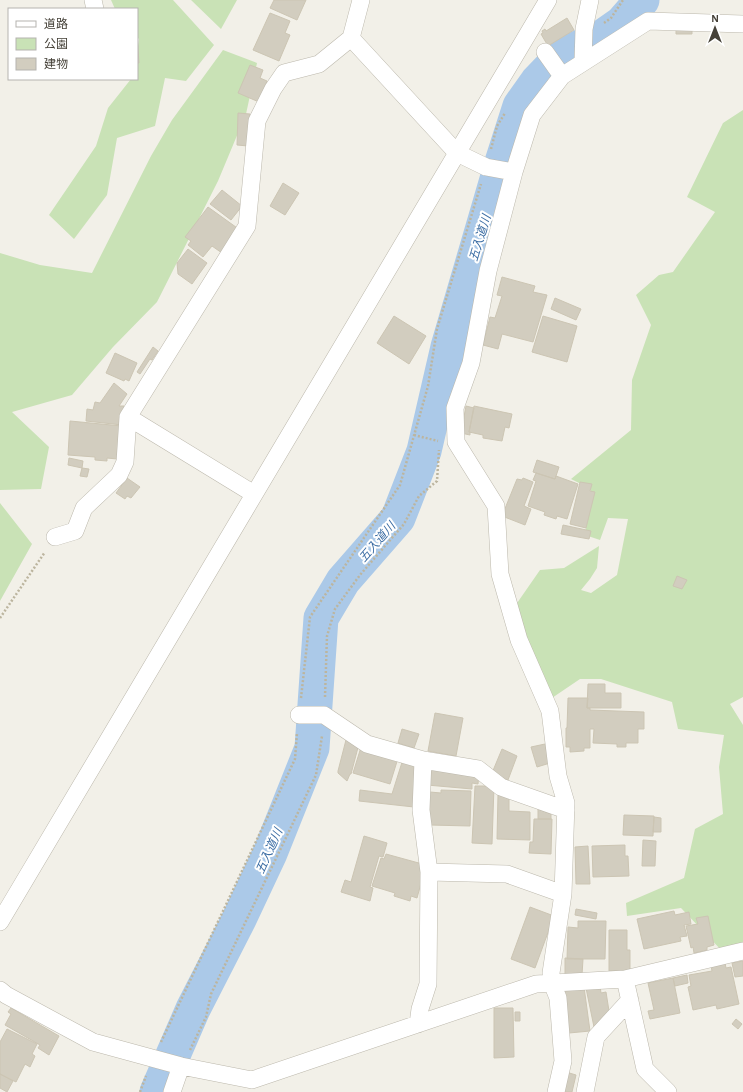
<svg xmlns="http://www.w3.org/2000/svg" width="743" height="1092" viewBox="0 0 743 1092" font-family="'Alegreya Sans','Noto Sans JP',sans-serif">
<style>
.green{fill:#c9e2b6}
.lines{fill:none;stroke-linecap:round;stroke-linejoin:round}
.river{stroke:#abc9e8;stroke-width:35}
.building{fill:#d2cdbf;stroke:#ccc5b3}
.street-casing{stroke:#bcb8ac;stroke-width:18}
.path{stroke:#bcb59f;stroke-width:2.5;stroke-dasharray:2 2;stroke-linecap:butt}
.street{stroke:#fff;stroke-width:17}
.labels{text-anchor:middle;dominant-baseline:central;stroke-width:4;stroke-linejoin:round;paint-order:stroke}
.water-label{font-size:12px;font-style:italic;fill:#3d6ea4;stroke:#fff}
</style>
<rect width="100%" height="100%" fill="#f2f0e8"/>
<path class="green" d="M111 0H173L214 45 186 81 165 78 155 126 117 138 107 195 74 239 49 215 96 146 108 108 131 79H137V53L139 39 137 37V9H115Z
M191 0H237L221 29Z
M223 50 257 63 246 114 218 181 157 302 113 347 72 395 12 412 49 447 41 489 0 490V253L40 265 92 273 151 156 172 120Z
M743 110V697L730 704 743 725V950L725 954 681 908 627 916 626 903 684 878 695 829 723 814 719 767 724 735 678 729 672 702 601 679H580L549 700 515 606 540 570 564 568 599 546 597 568 590 579 581 590 591 593 617 575 628 519 608 518 600 540 585 535 591 489 571 479 631 430 632 380 651 325 636 295 659 275 673 272 715 212 687 197 723 123Z
M0 503 32 544 0 601Z"/>
<g class="lines">
<path class="river" d="M157 1092 193 1009 239 919 270 853 312 748 321 618 343 581 398 518 424 451 448 347 503 159 520 106 537 82 563 55 602 37 622 23 642 0"/>
</g>
<path class="building" d="M274 0H306L297 20 270 8Z
M270 13 290 21 285 33 290 35 279 61 253 50Z
M567 18 574 30 548 46 541 34 543 33 542 31 545 29 546 31Z
M676 28 692 29V34H676Z
M137 36 139 63H137Z
M250 65 263 70 260 78 267 81 259 102 238 93Z
M238 113 250 114 248 146 237 145Z
M283 183 299 193 285 215 270 206Z
M222 190 242 206 231 220 210 204Z
M208 207 240 230 222 253 212 246 203 257 188 245 191 241 185 237Z
M188 249 207 263 192 284 178 274 177 263Z
M502 277 535 286 533 292 547 295 533 342 502 334 498 349 483 345 490 317 495 318 502 296 497 295Z
M555 298 581 309 576 320 551 309Z
M394 316 426 336 409 364 377 343Z
M543 316 577 326 567 362 532 352Z
M153 347 158 351 152 360 150 359 140 374 137 372Z
M115 353 137 363 129 381 125 379 124 381 106 373Z
M114 383 127 394 119 406H124L122 425 86 421 87 409 93 410 95 402 100 403Z
M466 406 474 408 469 432H470V435L461 433Z
M474 406 512 414 509 428 505 427 502 441 483 438V435L469 432Z
M70 421 122 426 117 459 107 458V461L95 460V457L68 455Z
M69 458 83 461 82 468 68 465Z
M537 460 559 467 555 479 533 472Z
M82 468 89 469 87 477 80 476Z
M536 473 555 479 556 476 578 484 567 519 557 516 556 519 544 515 545 512 528 506 536 481 533 480Z
M127 478 140 487 131 498 127 496 125 499 116 493Z
M523 478 533 482 524 506 531 509 525 525 502 516 517 479 522 480Z
M580 482 592 484 590 491 595 492 586 528 570 524Z
M563 525 591 531 589 539 561 534Z
M677 576 687 580 682 589 673 586Z
M588 684H605V693H621V708H587Z
M568 698H588L587 708H590V710L644 712V729H638V743H626V747H617V744L593 743 594 729H590V748H584V751L570 752V747H566V728H567Z
M435 713 463 718 456 756 428 751Z
M402 729 419 734 414 748 398 743Z
M347 736 360 740 351 774H350L347 781 338 773V771Z
M362 744 399 755 390 784 353 773Z
M545 744 550 763 537 767 531 747Z
M502 749 517 756 508 780 492 773Z
M404 756 421 760 414 807 359 801 360 790 392 794Z
M429 767 479 773 478 784 472 783V789L427 785Z
M475 786H494L492 844 472 843Z
M441 790 471 791 470 826 430 825V816H428L430 792 441 793Z
M498 795H509V811L530 812V840L497 839Z
M538 809 551 814V819H538Z
M624 815 654 816 653 836 623 835Z
M654 817 661 818V832H653Z
M534 819H552L551 854 529 853 530 842H533Z
M364 836 387 843 383 857 379 856 370 887 373 888 370 901 341 892 345 880 351 882Z
M643 840 656 841 655 866H642Z
M625 845V856H628L629 876 593 877 592 846Z
M588 846 590 884H576L575 847Z
M386 854 426 865 417 898 411 896 410 901 394 896 395 893 372 886 381 858 384 859Z
M530 907 554 916 535 968 511 959Z
M576 909 597 913 596 919 575 915Z
M674 911 675 915 689 912 691 924 684 925 687 936 680 937 681 941 644 949 637 919Z
M708 916 714 945 707 947V950L694 953 693 947 691 948 686 926 698 924 696 918Z
M578 921H606L605 959H567L568 927 578 928Z
M609 930H627V950H630V971H609Z
M565 958 583 959 582 975H565Z
M743 961V976L735 977 732 963Z
M725 963 726 968 731 967 739 1004 717 1009 716 1005 693 1010 688 987 691 986 689 975 712 971 711 966Z
M687 975 688 983 675 986 673 978Z
M673 978 680 1013 650 1019 648 1011 654 1010 648 983Z
M600 986 601 993 606 992 609 1011 594 1027 586 988Z
M584 987 590 1031 569 1033 564 990Z
M11 1008 59 1036 49 1055 38 1048 40 1045 5 1025 11 1014 8 1012Z
M494 1008H513L514 1057 494 1058Z
M515 1012H520V1021H515Z
M736 1019 742 1024 738 1029 732 1024Z
M7 1029 37 1044 32 1054 35 1056 30 1067 25 1064 16 1082 0 1074V1042Z
M566 1072 576 1075 572 1092H562Z
M0 1074 13 1081 7 1092 0 1088Z"/>
<g class="lines">
<g class="street-casing">
<path id="street" d="M93 0 95 9
M351 38 457 153 486 167 514 172
M545 52 562 76
M583 62 584 29 590 0
M128 417 254 494
M55 537 75 531 84 508 119 475 125 462 128 417 247 226 257 121 273 89 284 73 319 64 351 38 361 0
M299 715H324L367 744 423 760 478 769 501 787 566 810
M429 872 507 874 563 894
M0 922 548 0
M625 979 645 1069 668 1092
M0 990 6 995 93 1042 181 1066 252 1080 536 984 625 979 743 951
M418 1024 420 1009 428 984 429 872 421 810 423 760
M172 1092 181 1066
M556 1092 563 1061 558 998 552 983 551 973 563 894 566 803 558 776 550 711 519 640 500 574 496 506 456 442 455 408 471 363 488 271 514 172 532 115 562 76 648 21 743 24
M585 1092 596 1037 630 1000"/>
</g>
<path class="path" d="M604 23 611 18 623 0
M491 149 497 126 505 113
M414 435 438 441
M0 618 45 552
M325 697 327 636 335 609 360 575 404 524 419 496 437 481 439 450
M301 698 310 617 400 485 428 386 437 329 481 184
M161 1042 295 759 297 733
M190 1050 206 1017 211 994 316 775 322 736
M140 1092 146 1076"/>
<use href="#street" class="street"/>
</g>
<g class="labels">
<g class="water-label">
<text transform="translate(480 238) rotate(-73)">五入道川</text>
<text transform="translate(377 542) rotate(-49)">五入道川</text>
<text transform="translate(269 851) rotate(-66)">五入道川</text>
</g>
</g>
<rect x="8" y="8" width="130" height="72" fill="#ffffff" stroke="#b5b3af"/>
<rect x="16" y="21" width="20" height="6" fill="#ffffff" stroke="#b5b3af"/>
<text x="44" y="28" font-size="12" fill="#454138">道路</text>
<rect x="16" y="38" width="20" height="12" fill="#c9e2b6" stroke="#b5b3af"/>
<text x="44" y="48" font-size="12" fill="#454138">公園</text>
<rect x="16" y="58" width="20" height="12" fill="#d2cdbf" stroke="#b5b3af"/>
<text x="44" y="68" font-size="12" fill="#454138">建物</text>
<g transform="translate(715 28)" stroke="#ffffff" stroke-width="3" paint-order="stroke">
<path d="M0-3L7 15L0 10L-7 15Z" fill="#454138"/>
<text y="-6" font-size="11" font-weight="bold" text-anchor="middle" fill="#454138">N</text>
</g>
</svg>
